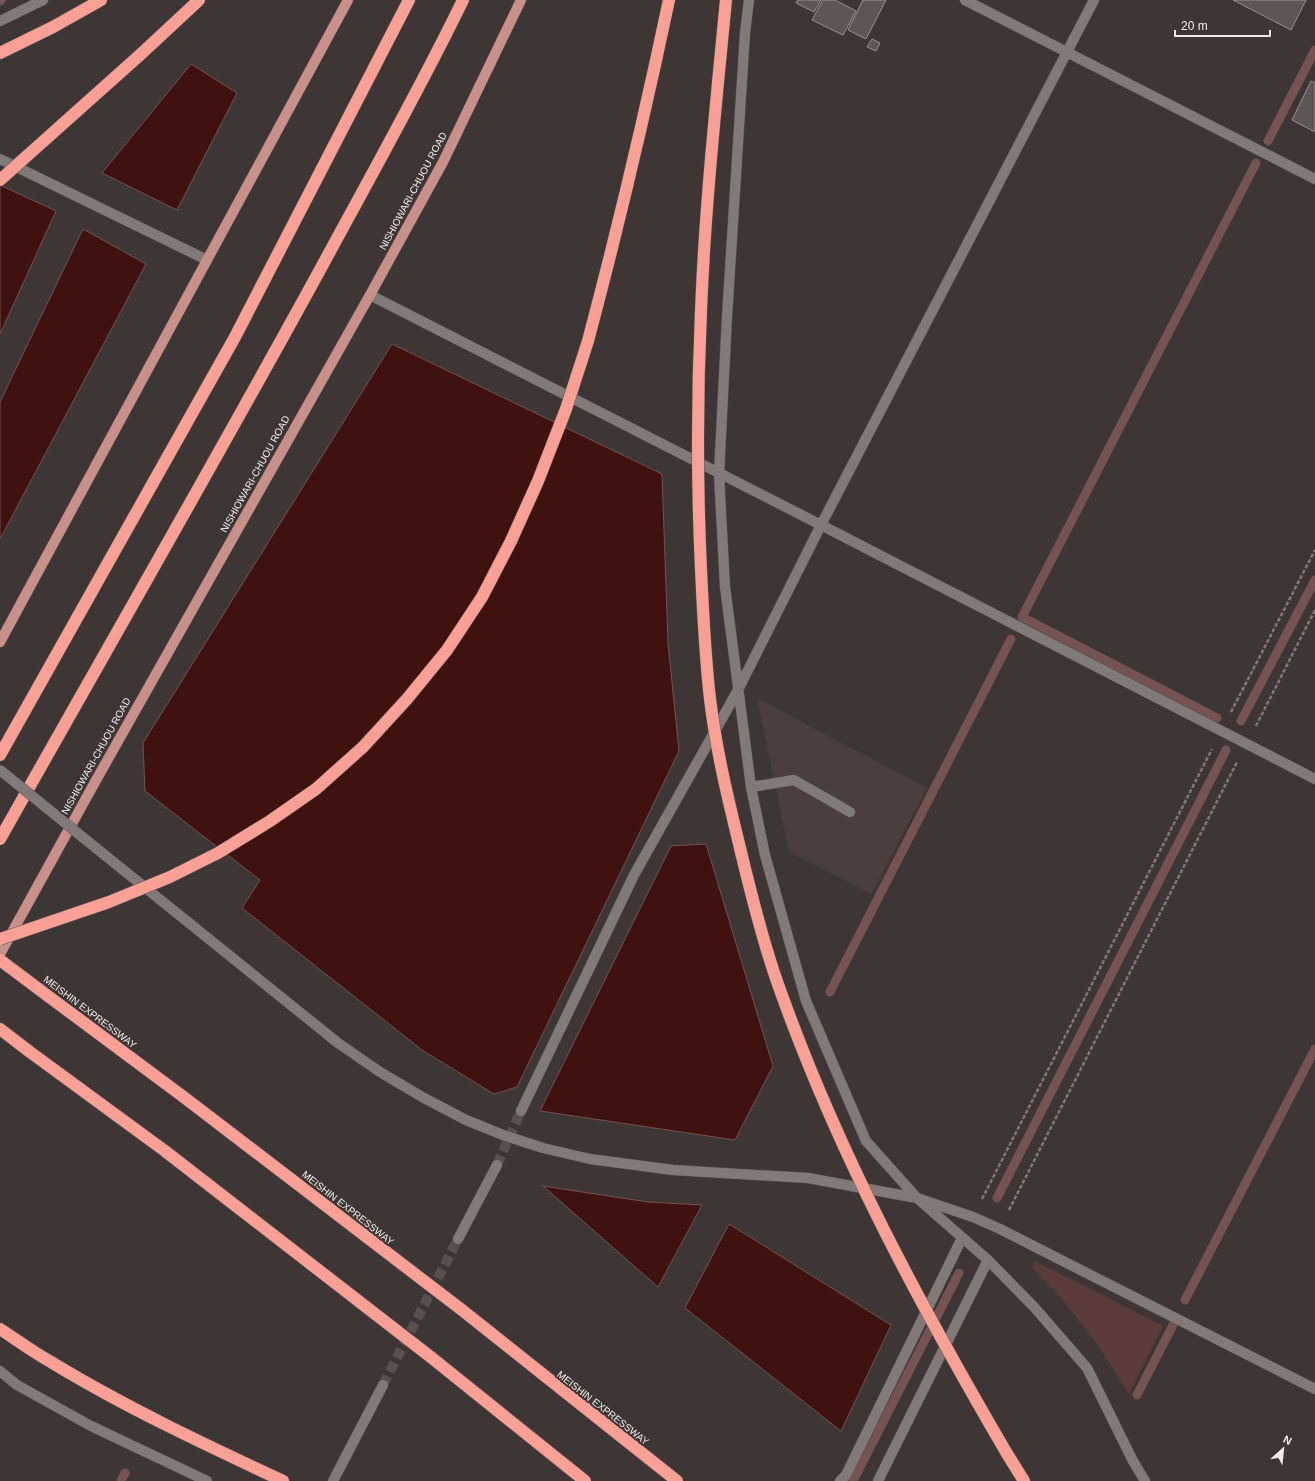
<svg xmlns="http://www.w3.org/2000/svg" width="1315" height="1481" viewBox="0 0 1315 1481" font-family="Arial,sans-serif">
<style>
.built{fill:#4b3f3d}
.green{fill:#5c3c39}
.water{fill:#3f110f;stroke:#745351}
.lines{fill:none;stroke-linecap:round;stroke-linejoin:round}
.stream{stroke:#745351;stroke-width:9}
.building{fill:#5d5655;stroke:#999190}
.minor-tunnel{stroke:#585150;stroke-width:10;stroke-dasharray:10 5;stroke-linecap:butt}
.minor-casing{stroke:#585353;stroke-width:11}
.major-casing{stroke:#585353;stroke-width:11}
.highway-casing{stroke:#585353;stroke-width:13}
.path{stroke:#7f7978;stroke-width:2.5;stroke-dasharray:4 2;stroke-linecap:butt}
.minor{stroke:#827a79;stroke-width:10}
.major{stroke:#c9908a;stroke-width:10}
.highway{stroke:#f89f96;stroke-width:12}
.minor-bridge-casing{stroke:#585353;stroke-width:11;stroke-linecap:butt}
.highway-bridge-casing{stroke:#585353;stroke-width:13;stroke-linecap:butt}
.minor-bridge{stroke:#827a79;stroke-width:10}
.highway-bridge{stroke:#f89f96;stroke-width:12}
.labels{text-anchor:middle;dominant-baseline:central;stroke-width:4;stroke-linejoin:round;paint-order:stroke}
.street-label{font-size:10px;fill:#f0eceb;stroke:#3d3635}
</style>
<rect width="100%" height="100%" fill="#3d3635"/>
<path class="built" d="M757 698 927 788 871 894 789 852Z"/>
<path class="green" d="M1035 1261 1163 1326 1129 1394 1097 1344 1059 1295 1032 1268Z"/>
<path class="water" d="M191 64 237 93 177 210 102 173Z
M0 185 56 211 0 334Z
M83 229 146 264 0 539V402Z
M392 344 662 474 668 643 679 751 517 1087 494 1094 422 1050 242 908 260 880 145 791 143 743Z
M706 844 773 1066 735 1140 540 1111 671 846Z
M543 1186 648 1202 702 1205 658 1287Z
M729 1224 891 1325 841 1431 685 1308Z"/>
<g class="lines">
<path class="stream" d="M0 1 1 0
M1268 141 1315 50
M1217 718 1022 617 1256 163
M1241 721 1315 580
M830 992 1011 639
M997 1198 1226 750
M1185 1300 1315 1049
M1137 1395 1173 1325
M121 1481 125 1473
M853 1481 959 1273"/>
</g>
<path class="building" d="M798 0H821L814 12 796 3Z
M823 0H835L856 11 843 35 812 20Z
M863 0H886L866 39 848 30Z
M1233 0H1306L1291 30Z
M872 39 880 43 876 51 867 47Z
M1311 81 1315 83V132L1292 120Z"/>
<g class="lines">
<path class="minor-tunnel" d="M497 1165 521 1111
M383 1385 458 1239"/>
<g class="minor-casing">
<path id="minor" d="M749 0 745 33 727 317 719 474 725 587 751 787 765 855 806 1001 866 1141 917 1198 973 1217 1000 1229 1315 1389
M965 0 1315 179
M0 21 43 0
M0 159 207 260
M370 295 821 525 1315 779
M751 787 794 780 850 812
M96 848 338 1043 380 1072 424 1098 466 1120 503 1135 543 1148 590 1159 673 1170 808 1178 917 1198 988 1260 1035 1308 1087 1368 1133 1461 1145 1481
M521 1111 634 875 738 690 821 525 1094 0
M458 1239 497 1165
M0 1371 17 1385 91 1426 207 1481
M333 1481 383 1385
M840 1481 846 1475 962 1238
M878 1481 988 1260"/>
</g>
<g class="major-casing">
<path id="major" d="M0 642 348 0
M0 954 95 782 370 295 443 162 521 0"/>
</g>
<g class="highway-casing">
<path id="highway" d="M0 53 53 27 101 0
M588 341C618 228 645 114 669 0
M0 755 235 337 409 0
M0 839C107 649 216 460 321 268 369 179 419 91 463 0
M0 960 48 996
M0 1029 30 1052
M0 1329C17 1340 33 1352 51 1362 125 1407 204 1444 283 1481
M1006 1452 1024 1481"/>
</g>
<path class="path" d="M1231 712 1315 550
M1256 726 1315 610
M982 1199 1212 749
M1009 1210 1237 762"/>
<use href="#minor" class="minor"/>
<use href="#major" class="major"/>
<use href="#highway" class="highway"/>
<g class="minor-bridge-casing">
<path id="minor-bridge" d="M0 770 96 848"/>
</g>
<g class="highway-bridge-casing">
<path id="highway-bridge" d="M726 0C716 104 705 207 701 311 697 397 697 484 701 570 703 613 705 656 710 699 716 749 728 799 740 848 751 894 763 943 779 987 837 1151 919 1303 1006 1452
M0 180 141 54 199 0
M0 939 109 902 170 877 218 853 270 821 316 789 363 747 407 699 447 650 482 597 511 541 538 481 566 409 588 341
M48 996 185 1098 462 1310 677 1481
M30 1052 165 1151 432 1358 585 1481"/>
</g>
<use href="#minor-bridge" class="minor-bridge"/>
<use href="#highway-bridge" class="highway-bridge"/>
</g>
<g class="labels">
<g class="street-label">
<text transform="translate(413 191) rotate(-62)">NISHIOWARI-CHUOU ROAD</text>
<text transform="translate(255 474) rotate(-61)">NISHIOWARI-CHUOU ROAD</text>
<text transform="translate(96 756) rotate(-61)">NISHIOWARI-CHUOU ROAD</text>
<text transform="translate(90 1012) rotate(37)">MEISHIN EXPRESSWAY</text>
<text transform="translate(348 1208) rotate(38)">MEISHIN EXPRESSWAY</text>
<text transform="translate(603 1408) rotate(38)">MEISHIN EXPRESSWAY</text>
</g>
</g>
<g transform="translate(1283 1449) rotate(27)" stroke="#3d3635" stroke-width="3" paint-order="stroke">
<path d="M0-3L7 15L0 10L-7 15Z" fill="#f0eceb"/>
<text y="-6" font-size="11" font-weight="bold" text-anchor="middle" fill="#f0eceb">N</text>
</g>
<path d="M1175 30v6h95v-6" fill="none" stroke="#f0eceb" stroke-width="2"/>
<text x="1181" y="30" font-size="12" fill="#f0eceb" stroke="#3d3635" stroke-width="3" paint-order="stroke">20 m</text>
</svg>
